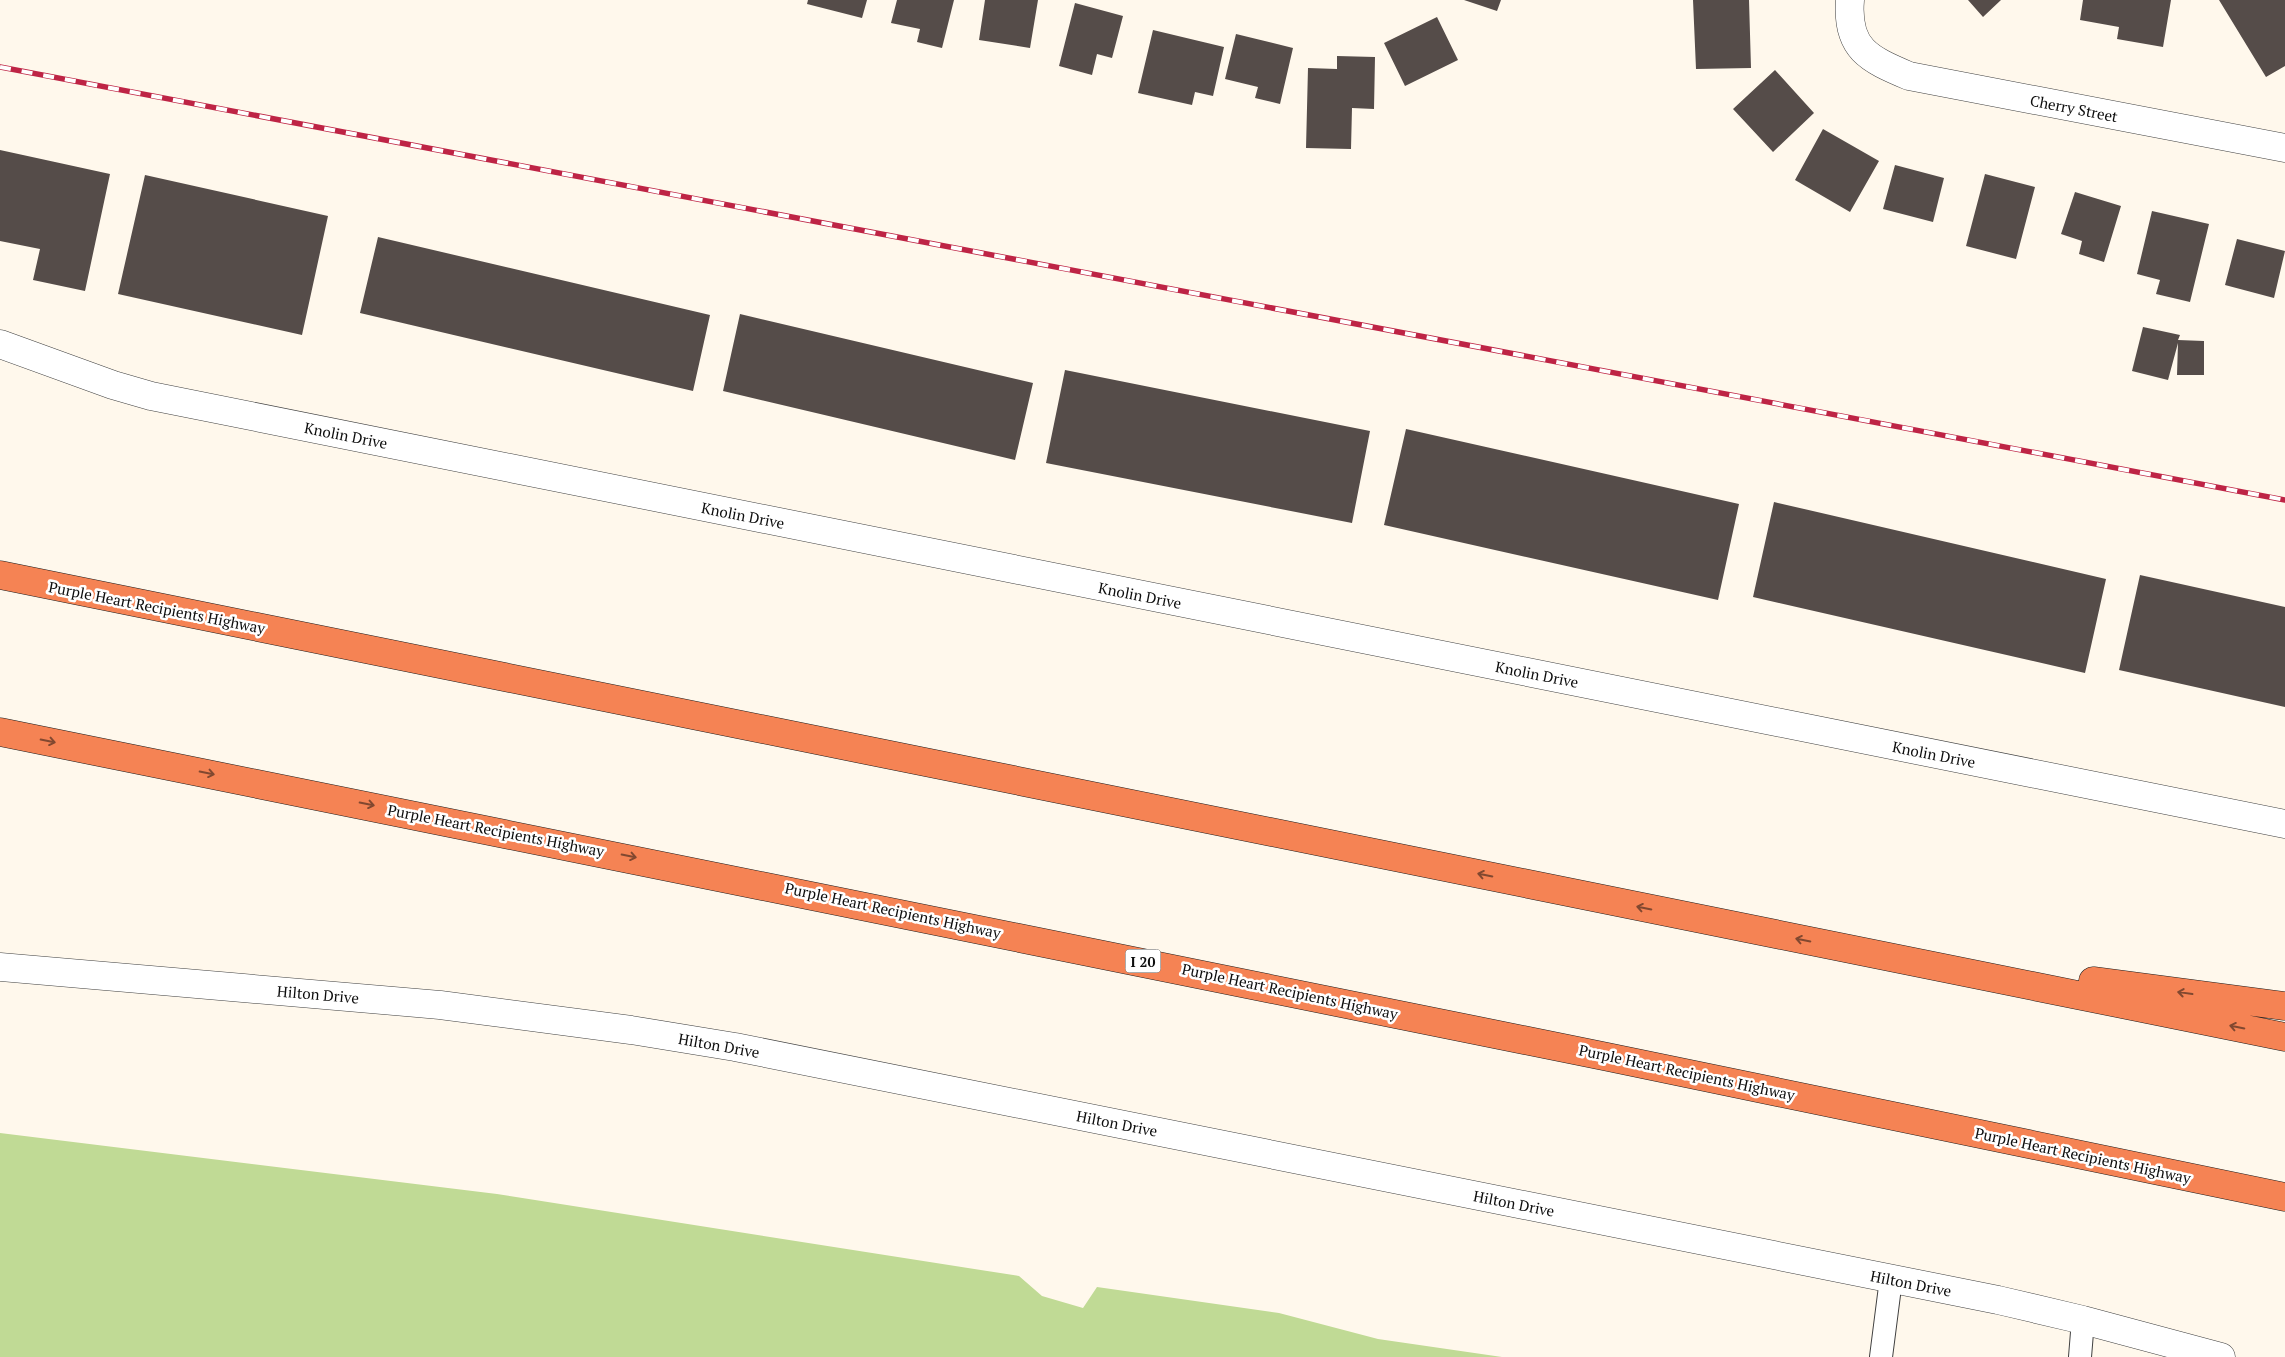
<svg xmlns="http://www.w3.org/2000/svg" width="2285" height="1357" viewBox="0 0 2285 1357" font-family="'PT Serif',serif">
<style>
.forest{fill:#c0da95}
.building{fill:#554c49}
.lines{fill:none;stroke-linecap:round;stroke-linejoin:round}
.service-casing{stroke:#404040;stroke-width:24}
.minor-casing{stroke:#404040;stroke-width:29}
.tertiary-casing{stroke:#404040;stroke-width:29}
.motorway-casing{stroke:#1e1e1e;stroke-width:29}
.service{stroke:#fff;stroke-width:22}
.minor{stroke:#fff;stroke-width:28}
.tertiary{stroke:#fff;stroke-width:28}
.motorway{stroke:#f58354;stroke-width:28}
.rail-casing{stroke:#be2445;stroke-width:5.5}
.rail{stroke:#fff;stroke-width:4;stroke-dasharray:11;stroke-linecap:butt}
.oneway{stroke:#814830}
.labels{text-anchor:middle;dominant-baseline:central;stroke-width:5;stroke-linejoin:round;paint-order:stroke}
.shield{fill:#fff;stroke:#565656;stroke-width:1}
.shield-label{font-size:14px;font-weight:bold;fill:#0d0d0d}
.street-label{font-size:15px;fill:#0d0d0d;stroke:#fff}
</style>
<rect width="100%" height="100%" fill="#fff8ec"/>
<path class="forest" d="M0 1133 497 1194 1019 1276 1042 1296 1083 1308 1097 1287 1279 1313 1378 1339 1502 1357H0Z"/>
<path class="building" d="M808 0H867L862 18 807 4Z
M897 0H954L942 48 917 42 920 29 891 23Z
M985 0H1038L1030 48 979 40Z
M1464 0H1501L1497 11Z
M1693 0H1749L1751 68 1696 69Z
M1968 0H2001L1983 17Z
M2083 0H2171L2163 47 2117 39 2119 27 2080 20Z
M2219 0H2285V66L2266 77Z
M1075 3 1123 16 1112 58 1097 54 1092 75 1059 66Z
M1437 17 1458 60 1405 86 1384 43Z
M1153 30 1224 47 1213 96 1195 92 1192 105 1138 93Z
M1236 34 1293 48 1280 104 1255 98 1258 87 1225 79Z
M1337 56 1375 57 1374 109 1352 108 1351 149 1306 148 1308 68 1337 69Z
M1775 70 1814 113 1773 152 1733 109Z
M1823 129 1879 161 1850 212 1795 180Z
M0 150 110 174 85 291 33 280 40 249 0 241Z
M1895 165 1944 178 1933 222 1883 209Z
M1985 174 2035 187 2016 259 1966 246Z
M145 175 328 216 302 335 118 294Z
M2075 192 2121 206 2104 262 2079 254 2082 241 2061 234Z
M2152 211 2209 224 2190 302 2156 294 2160 280 2137 274Z
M378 237 710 315 693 391 360 313Z
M2237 239 2285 251 2274 298 2225 285Z
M740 314 1033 383 1015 460 723 391Z
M2143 327 2180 335 2178 340 2204 341V375H2177L2178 343 2168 380 2132 371Z
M1065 370 1370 431 1352 523 1046 463Z
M1406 429 1739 504 1718 600 1384 525Z
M1774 502 2106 579 2085 673 1753 597Z
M2140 575 2285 607V707L2119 670Z"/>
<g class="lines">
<g class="service-casing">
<path id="service" d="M1881 1357 1891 1279
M2080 1357 2083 1320"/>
</g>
<g class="minor-casing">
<path id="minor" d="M1850 0C1846 49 1869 59 1909 76L2285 148
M0 344 113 385 151 396 2285 824"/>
</g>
<g class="tertiary-casing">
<path id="tertiary" d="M0 967 440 1005 631 1030 735 1047 1998 1300 2083 1320 2221 1357"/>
</g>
<g class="motorway-casing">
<path id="motorway" d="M0 575 2285 1037
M0 732C763 883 1524 1039 2285 1197
M2093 981 2285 1006"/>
</g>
<use href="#service" class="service"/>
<use href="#minor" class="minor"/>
<use href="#tertiary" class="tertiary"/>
<use href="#motorway" class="motorway"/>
<g class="rail-casing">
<path id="rail" d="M0 67 2285 500"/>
</g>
<use href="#rail" class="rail"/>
</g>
<defs><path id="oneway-shaft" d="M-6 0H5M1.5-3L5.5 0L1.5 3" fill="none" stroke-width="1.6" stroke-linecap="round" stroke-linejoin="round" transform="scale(1.25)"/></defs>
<g class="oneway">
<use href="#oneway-shaft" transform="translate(48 741) rotate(11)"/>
<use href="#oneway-shaft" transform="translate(207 773) rotate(11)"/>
<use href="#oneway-shaft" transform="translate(367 804) rotate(11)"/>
<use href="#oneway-shaft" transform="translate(629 856) rotate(11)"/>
<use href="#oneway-shaft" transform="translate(1485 875) rotate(-169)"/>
<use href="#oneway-shaft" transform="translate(1644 908) rotate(-169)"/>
<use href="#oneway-shaft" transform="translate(1803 940) rotate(-169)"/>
<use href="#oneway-shaft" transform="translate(2185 993) rotate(-172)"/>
<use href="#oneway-shaft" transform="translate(2237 1027) rotate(-169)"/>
</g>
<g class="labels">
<rect class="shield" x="1125.5" y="949.5" width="35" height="23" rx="4"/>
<g class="shield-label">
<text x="1143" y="961">I 20</text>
</g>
<g class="street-label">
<text transform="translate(2074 108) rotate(11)">Cherry Street</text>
<text transform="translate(346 435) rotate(11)">Knolin Drive</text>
<text transform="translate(743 515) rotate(11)">Knolin Drive</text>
<text transform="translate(1140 595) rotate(11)">Knolin Drive</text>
<text transform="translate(157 607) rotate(11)">Purple Heart Recipients Highway</text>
<text transform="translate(1537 674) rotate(11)">Knolin Drive</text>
<text transform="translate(1934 754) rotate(11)">Knolin Drive</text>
<text transform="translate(496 830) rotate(11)">Purple Heart Recipients Highway</text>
<text transform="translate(893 910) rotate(12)">Purple Heart Recipients Highway</text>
<text transform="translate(1290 991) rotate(12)">Purple Heart Recipients Highway</text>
<text transform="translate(318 994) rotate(5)">Hilton Drive</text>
<text transform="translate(719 1045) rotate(10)">Hilton Drive</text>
<text transform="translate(1687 1072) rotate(12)">Purple Heart Recipients Highway</text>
<text transform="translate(1117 1123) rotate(11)">Hilton Drive</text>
<text transform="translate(2083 1155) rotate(12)">Purple Heart Recipients Highway</text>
<text transform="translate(1514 1203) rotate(11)">Hilton Drive</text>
<text transform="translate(1911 1283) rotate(11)">Hilton Drive</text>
</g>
</g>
</svg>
